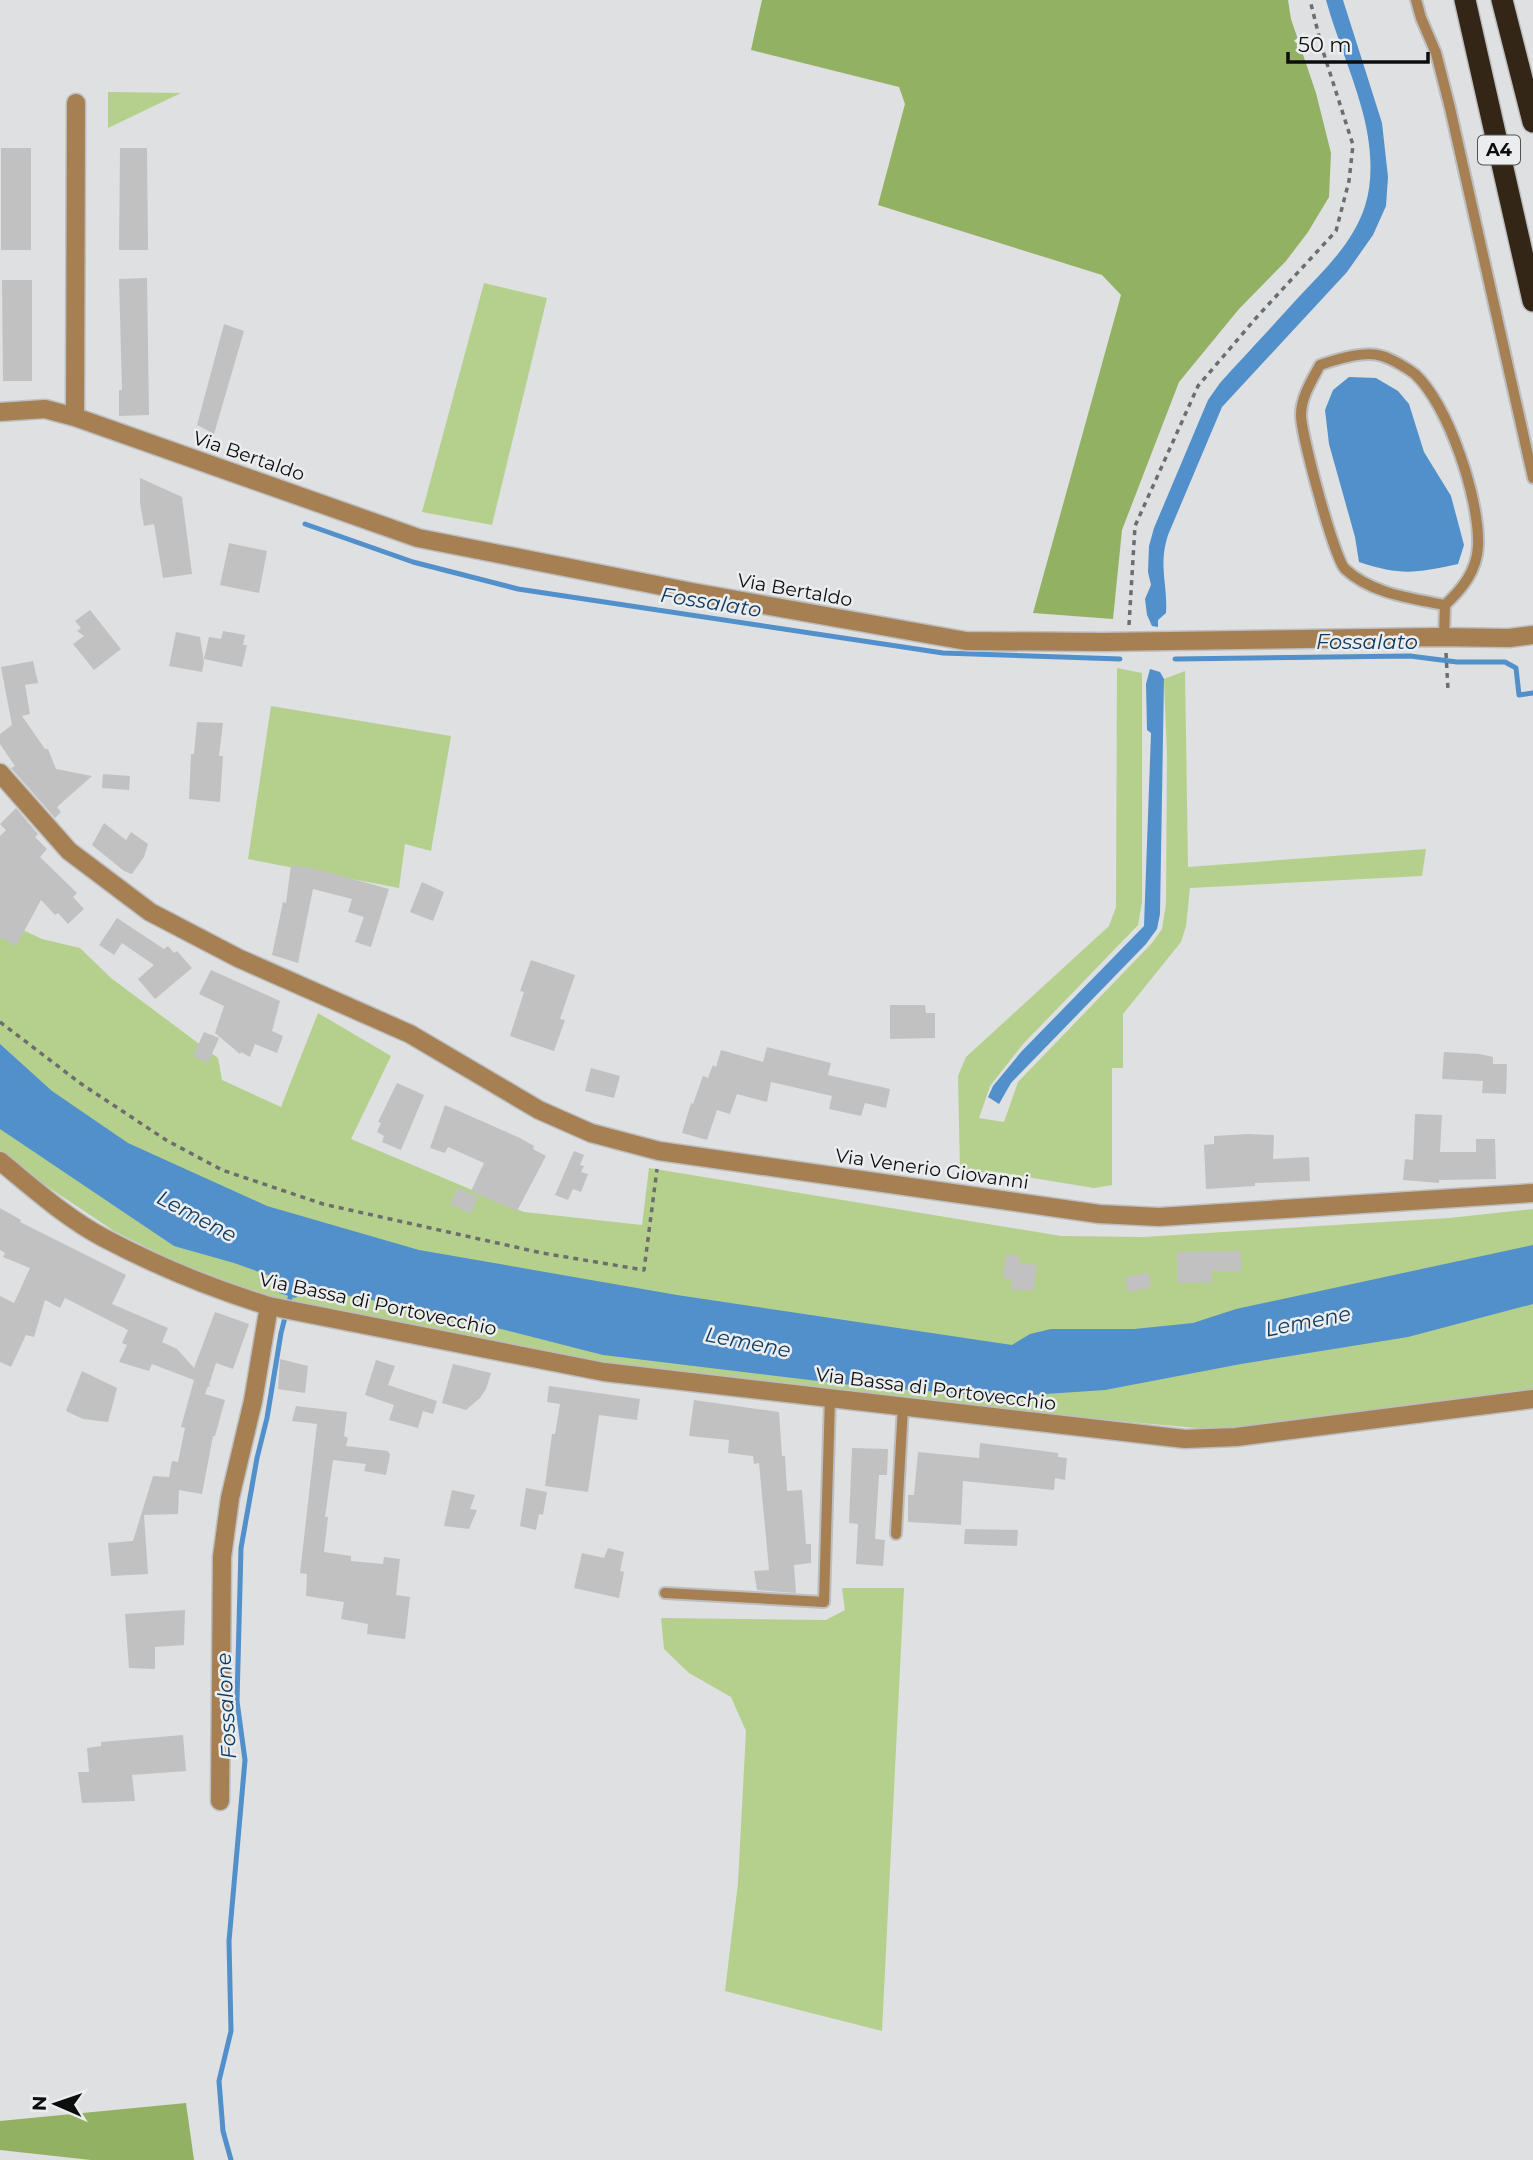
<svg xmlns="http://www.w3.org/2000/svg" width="1533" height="2160" viewBox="0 0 1533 2160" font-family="Montserrat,sans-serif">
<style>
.green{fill:#b5d08d}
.forest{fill:#93b163}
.water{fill:#5190ca}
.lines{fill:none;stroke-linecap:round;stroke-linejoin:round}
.stream{stroke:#5190ca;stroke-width:5}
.building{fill:#c2c1c2}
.service-casing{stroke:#bcbebf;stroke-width:14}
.minor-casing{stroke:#bcbebf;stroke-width:21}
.tertiary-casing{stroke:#bcbebf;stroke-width:21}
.motorway-casing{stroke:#bcbebf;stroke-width:24}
.path{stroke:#6c6e6e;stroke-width:3.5;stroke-dasharray:5 5;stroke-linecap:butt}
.service{stroke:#a67f53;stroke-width:10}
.minor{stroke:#a67f53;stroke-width:18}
.tertiary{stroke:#a67f53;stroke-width:18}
.motorway{stroke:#342616;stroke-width:21}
.labels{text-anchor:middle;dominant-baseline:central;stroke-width:5;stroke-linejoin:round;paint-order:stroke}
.shield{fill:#ebedee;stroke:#4f5050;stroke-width:2}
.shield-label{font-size:18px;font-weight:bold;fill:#0c0d0d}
.street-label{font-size:19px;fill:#0c0d0d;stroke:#ebedee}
.water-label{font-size:21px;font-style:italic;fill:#0d3c63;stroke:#ebedee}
</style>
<rect width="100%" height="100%" fill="#dee0e1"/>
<path class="green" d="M108 92 181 93 108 128Z
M484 283 547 298 492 525 422 512Z
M1117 668 1142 673V902L1138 925 1024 1043 990 1086 979 1118 1004 1122 1018 1082 1152 943 1162 929 1166 904 1167 754 1164 679 1185 671 1188 867 1426 849 1422 876 1190 888 1186 926 1181 942 1123 1014V1068H1112V1185L1094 1188 996 1172H960L958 1076 966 1057 1109 926 1116 907Z
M271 706 451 736 431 851 405 844 399 888 248 859Z
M0 919 42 939 80 948 111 978 218 1058 222 1080 281 1107 318 1013 391 1056 351 1139 524 1212 642 1225 649 1168 1061 1236 1143 1237 1449 1218 1533 1209V1395L1231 1431 1027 1413 573 1361 278 1300 207 1278 114 1231 15 1165 0 1153Z
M842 1588H904L882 2031 725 1991 738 1883 746 1731 731 1697 689 1673 664 1649 661 1618 826 1620 845 1610Z"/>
<path class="forest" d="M762 0H1288L1291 19 1316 93 1331 153 1329 197 1308 232 1286 261 1239 309 1179 382 1122 530 1113 619 1033 613 1121 295 1102 275 878 205 905 104 899 87 751 50Z
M186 2103 194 2160H91L0 2150V2121Z"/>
<path class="water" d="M1326 0H1343L1382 123 1388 177 1386 206 1373 235 1347 272 1222 407 1168 535C1158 566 1168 585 1166 613L1158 620V627L1152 626 1147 615 1145 599 1151 585 1148 572 1149 546 1154 528 1208 400 1220 383C1245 355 1271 328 1296 300 1322 272 1353 244 1365 206 1375 175 1370 137 1361 106 1351 70 1336 36 1326 0Z
M1349 377 1376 378 1398 391 1409 404 1424 452 1451 496 1464 545 1458 564C1415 573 1402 576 1359 562L1355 537 1329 444 1325 410 1333 390Z
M1150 669 1160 672 1164 679 1160 914 1157 929 1146 944 1011 1083 999 1104 988 1097 993 1086 1021 1052 1144 926 1151 733 1147 730 1146 684Z
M0 1044 52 1091 128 1143 267 1206 419 1250 677 1295 1012 1345 1030 1334 1051 1329H1134L1193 1323 1236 1309 1533 1245V1304L1408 1337 1241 1364 1105 1390 1003 1397 851 1385 603 1355 431 1311 311 1289 302 1292 295 1298 279 1293 276 1278 234 1263 174 1246 0 1129Z"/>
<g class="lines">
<path class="stream" d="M305 524 413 562 518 589 943 653 1120 659
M1175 659 1410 656 1457 662H1505L1516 668 1519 695 1533 693
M231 2160 223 2131 219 2081 231 2031 229 1941 245 1760 237 1701 241 1548 257 1458 267 1418 281 1333 291 1294"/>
</g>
<path class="building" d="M1 148H31V250H1Z
M120 148H147L148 250H119Z
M147 278 149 415 119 416V390H122L119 279Z
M2 280H32V381H3Z
M224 324 244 331 214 434 197 425Z
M140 478 182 497 192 574 163 578 154 524 144 526 140 503Z
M229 543 267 551 259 593 220 585Z
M90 610 121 649 94 670 73 644 84 636 77 631 81 628 75 621Z
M223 631 245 635 243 645H247L242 667 204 659 209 637 221 639Z
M176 632 200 637 204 662 202 672 169 666Z
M33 661 38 683 25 685 30 714 22 716 45 749H48L56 769 92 776 57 807 61 812 55 818 11 768 15 766 0 744V734L12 725 1 667Z
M197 722 223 723 219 756H223L220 802 189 799 191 754H194Z
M103 774 130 776 129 790 102 788Z
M16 808 38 834 35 837 47 849 40 857 77 893 73 897 84 909 68 924 58 913 55 915 41 900 16 946 0 937V836L6 830 0 824Z
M104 823 126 840 131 832 148 844 144 857 132 874 124 871 92 845Z
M291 865 316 869 389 889 371 947 355 942 364 917 348 912 352 899 313 889 298 963 272 955 283 902 286 903Z
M422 882 444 892 433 921 410 912Z
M117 918 164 949 168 946 174 953 177 951 192 968 155 999 138 979 154 965 122 943 114 955 99 945Z
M531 960 575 975 560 1019 565 1020 554 1051 510 1036 524 992 520 991Z
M211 970 280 1001 272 1031 283 1036 277 1053 255 1044 250 1057 241 1052 240 1054 215 1033 224 1006 199 994Z
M890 1005H925L926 1013H935V1038L890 1039Z
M204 1032 219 1038 208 1063 193 1056Z
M767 1047 831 1063 828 1075 890 1089 886 1108 865 1103 861 1116 829 1109 832 1096 771 1082 767 1102 737 1094 730 1114 717 1110 707 1140 682 1133 691 1103 693 1104 703 1076 708 1078 713 1065 716 1067 721 1050 763 1062Z
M1444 1052 1480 1054 1493 1057V1064H1507L1506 1094 1482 1093 1483 1081 1442 1079Z
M591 1068 620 1076 614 1098 585 1091Z
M397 1083 424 1095 401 1150 382 1142 384 1136 377 1132 381 1123 378 1122Z
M445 1105 520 1138 534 1146 533 1149 546 1156 517 1211 471 1191 484 1163 448 1147 445 1153 430 1148Z
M1415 1114 1442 1115 1440 1152H1476V1139H1495L1496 1179 1439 1180V1183L1403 1180 1405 1159 1413 1160Z
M1249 1134 1274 1135 1273 1159 1309 1157 1310 1181 1255 1183V1186L1206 1189 1204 1145 1214 1144V1136Z
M574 1151 584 1155 580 1165 584 1166 581 1172 588 1174 581 1192 573 1189 568 1200 555 1195Z
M458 1188 478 1197 471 1214 450 1204Z
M0 1208 21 1220 20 1222 126 1275 112 1304 168 1328 162 1342 177 1349 194 1368 215 1312 249 1324 233 1369 216 1363 209 1385 211 1387 208 1386 205 1394 225 1400 215 1436H213L202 1494 179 1490 178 1514 144 1515 148 1574 111 1576 108 1543 133 1541 153 1476 169 1477 172 1461 178 1462 185 1428 181 1427 194 1380 152 1364 149 1371 119 1362 127 1345 122 1343 128 1330 65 1298 60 1308 45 1300 34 1337 26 1335 11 1367 0 1362V1296L14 1303 30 1268 3 1257 5 1253 0 1250Z
M1241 1251V1271H1211L1212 1282 1178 1283 1177 1252Z
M1006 1255 1020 1256 1019 1263 1037 1265 1033 1291 1011 1289 1012 1279 1003 1278Z
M1149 1273 1150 1288 1128 1292 1125 1277Z
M280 1359 308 1366 305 1393 278 1389Z
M376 1360 395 1366 388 1385 437 1401 433 1414 423 1411 418 1428 389 1420 394 1405 365 1395Z
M453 1364 491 1373 486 1389 480 1398 466 1410 442 1403Z
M82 1371 117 1388 108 1422 83 1419 66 1411Z
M549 1386 640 1399 637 1420 599 1415 588 1492 545 1486 552 1434H555L560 1404 547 1402Z
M694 1400 779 1412 782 1456H785L787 1491 802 1490 806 1544H811V1563L794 1565 796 1593 757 1590 754 1571 769 1570 759 1463 754 1464 753 1456 728 1453 729 1440 689 1436Z
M296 1406 347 1412 344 1436 348 1438 346 1446 388 1451 390 1455 386 1475 364 1471 366 1464 333 1460 325 1517H328L324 1552 351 1556V1561L383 1564 384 1557 400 1559 396 1595 410 1597 405 1639 367 1634 368 1624 341 1619 344 1602 306 1596 307 1574 300 1573 317 1424 292 1421Z
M980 1443 1058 1453V1457L1067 1458 1065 1480 1055 1478 1054 1490 963 1481 961 1525 908 1522V1495H914L918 1452 979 1458Z
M852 1448 888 1449 887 1475H879L875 1539 885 1540 883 1566 856 1564 858 1524 849 1523Z
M526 1488 547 1492 543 1515 539 1514 536 1530 520 1526Z
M452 1490 475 1495 470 1509 477 1510 469 1529 444 1526Z
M965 1529 1018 1530 1017 1546 964 1544Z
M608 1548 624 1552 620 1571 624 1572 619 1598 574 1588 582 1553 604 1558Z
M185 1610 184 1645 155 1647V1669L129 1668 125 1614Z
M183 1735 186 1771 132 1775 135 1801 82 1803 78 1772H89L87 1748 101 1746V1742Z"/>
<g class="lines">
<g class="service-casing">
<path id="service" d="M1416 0 1421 18 1436 53 1450 108 1533 478
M1444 637 1445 605C1462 589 1477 571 1478 546 1480 500 1449 406 1415 374 1407 368 1392 359 1382 356 1365 350 1337 359 1320 365 1312 380 1301 397 1301 415 1301 434 1334 558 1345 569 1372 594 1411 598 1445 605
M896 1534 903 1406
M665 1593 824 1602 830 1398"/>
</g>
<g class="minor-casing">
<path id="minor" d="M0 412 45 409 75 417 418 538 692 592 966 641 1103 642 1436 637 1509 638 1533 635
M75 417 76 103
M0 773 69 851 150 912 238 958 410 1034 539 1110 591 1133 659 1151 1099 1214 1159 1217 1533 1193
M220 1801 222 1557 230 1498 253 1401 269 1306"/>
</g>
<g class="tertiary-casing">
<path id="tertiary" d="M0 1161C33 1188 66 1218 104 1238 157 1266 213 1289 269 1306L604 1372 1185 1439 1236 1437 1533 1399"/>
</g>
<g class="motorway-casing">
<path id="motorway" d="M1465 0 1533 301
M1502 0 1533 122"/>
</g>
<path class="path" d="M1129 625 1135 526 1198 386 1256 318 1336 231 1349 181 1353 145 1322 48 1310 0
M1446 653 1448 690
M0 1022 80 1083 166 1140 222 1170 323 1204 542 1253 644 1270 657 1169"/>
<use href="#service" class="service"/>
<use href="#minor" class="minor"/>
<use href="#tertiary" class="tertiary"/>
<use href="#motorway" class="motorway"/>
</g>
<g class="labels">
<rect class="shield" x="1478" y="135.5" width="42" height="29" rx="5"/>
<g class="shield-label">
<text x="1499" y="150">A4</text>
</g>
<g class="street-label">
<text transform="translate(249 456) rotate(19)">Via Bertaldo</text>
<text transform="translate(795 590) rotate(10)">Via Bertaldo</text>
<text transform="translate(932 1169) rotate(8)">Via Venerio Giovanni</text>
<text transform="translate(378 1304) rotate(12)">Via Bassa di Portovecchio</text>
<text transform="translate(936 1389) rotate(7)">Via Bassa di Portovecchio</text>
</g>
<g class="water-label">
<text transform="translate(711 602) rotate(9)">Fossalato</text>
<text x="1367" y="641">Fossalato</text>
<text transform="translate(197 1216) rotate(28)">Lemene</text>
<text transform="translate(1308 1321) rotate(-11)">Lemene</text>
<text transform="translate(748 1342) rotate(11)">Lemene</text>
<text transform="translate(226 1706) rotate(-93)">Fossalone</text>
</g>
</g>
<g transform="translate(56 2104) rotate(272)" stroke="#ebedee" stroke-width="5" paint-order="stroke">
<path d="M0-5L12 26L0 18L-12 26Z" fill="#0c0d0d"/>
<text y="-10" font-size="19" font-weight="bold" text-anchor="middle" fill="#0c0d0d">N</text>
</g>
<path d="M1288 52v10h140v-10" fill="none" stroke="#0c0d0d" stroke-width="3.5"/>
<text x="1298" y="52" font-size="21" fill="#0c0d0d" stroke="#ebedee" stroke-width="5" paint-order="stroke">50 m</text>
</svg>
